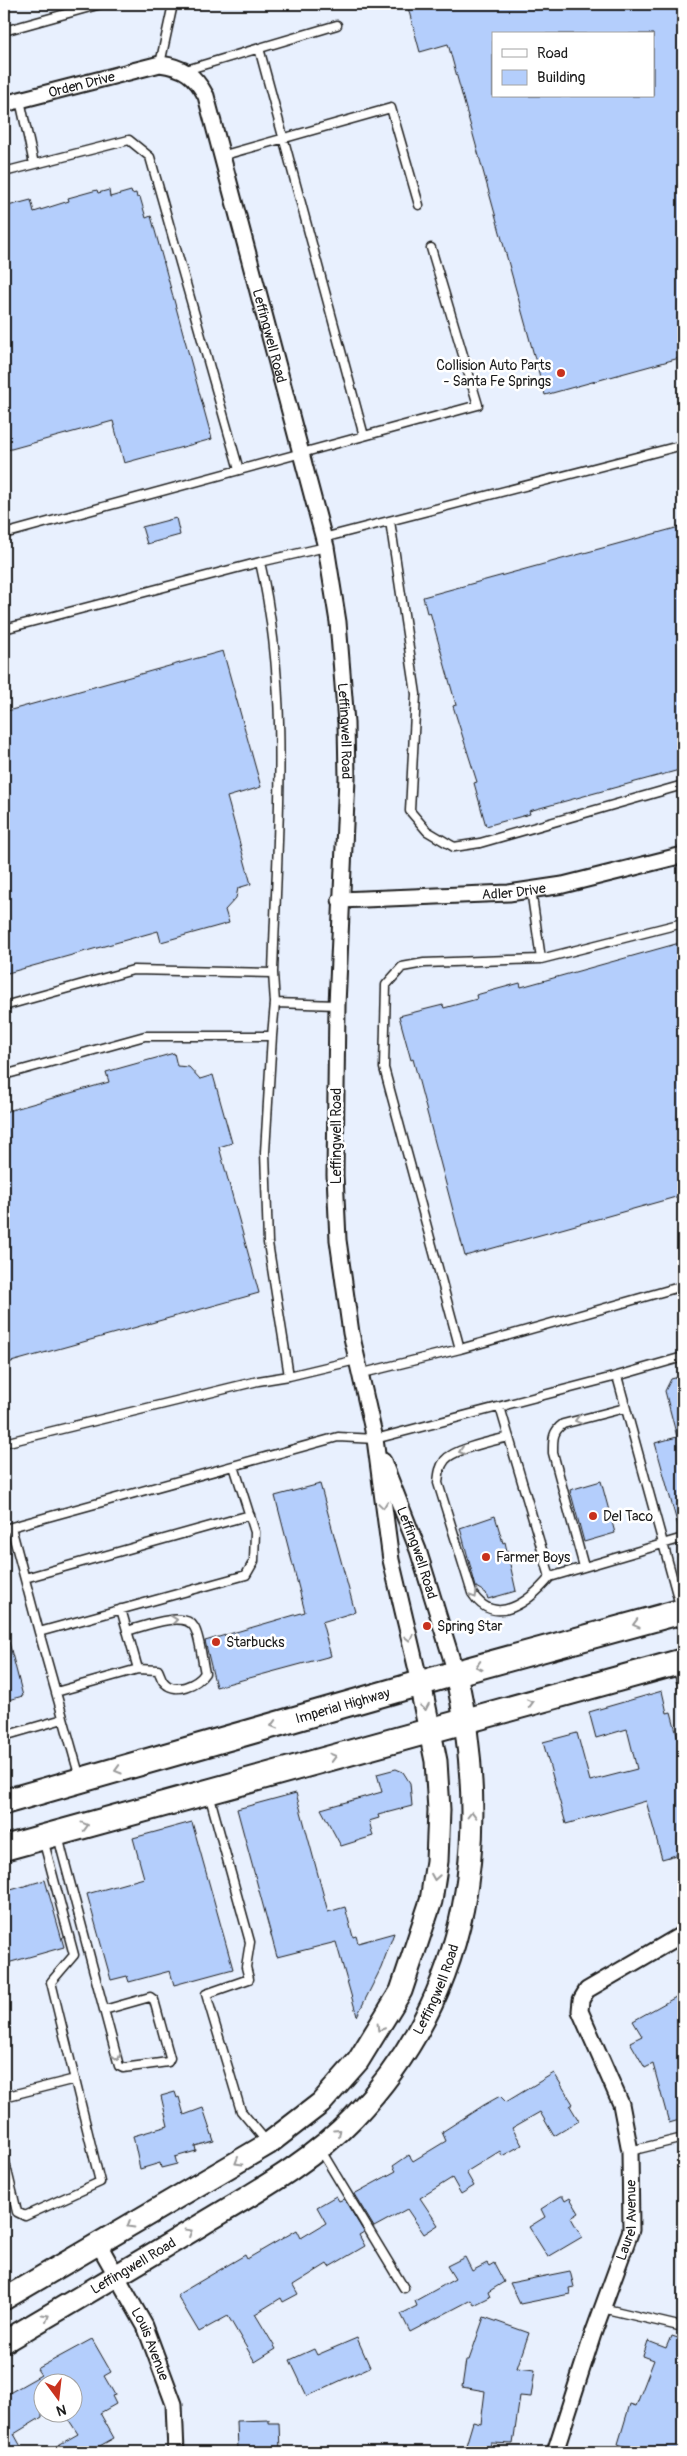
<svg xmlns="http://www.w3.org/2000/svg" width="687" height="2456" viewBox="0 0 687 2456" font-family="Pangolin,sans-serif">
<style>
.building{fill:#b4cefc;stroke:#1c1c1c;fill-rule:evenodd}
.lines{fill:none;stroke-linecap:round;stroke-linejoin:round}
.lane-casing{stroke:#1c1c1c;stroke-width:11}
.street-casing{stroke:#1c1c1c;stroke-width:19}
.secondary-casing{stroke:#1c1c1c;stroke-width:25}
.primary-casing{stroke:#1c1c1c;stroke-width:28}
.lane{stroke:#fff;stroke-width:8}
.street{stroke:#fff;stroke-width:15}
.secondary{stroke:#fff;stroke-width:21}
.primary{stroke:#fff;stroke-width:24}
.oneway{stroke:#999}
.poi-dot{fill:#c8321e;stroke:#fff;stroke-width:2}
.labels{text-anchor:middle;dominant-baseline:central;stroke-width:5;stroke-linejoin:round;paint-order:stroke}
.street-label{font-size:14px;fill:#1c1c1c;stroke:#fff}
.poi-label{font-size:14px;fill:#1c1c1c;stroke:#fff;text-anchor:start}
</style>
<rect width="100%" height="100%" fill="#e8f0fe"/>
<filter id="ink" filterUnits="userSpaceOnUse"><feTurbulence type="fractalNoise" baseFrequency=".02" numOctaves="2"/><feDisplacementMap in="SourceGraphic" scale="10" xChannelSelector="R" yChannelSelector="G"/><feConvolveMatrix kernelMatrix="1 2 1 2 8 2 1 2 1" color-interpolation-filters="sRGB"/></filter>
<g filter="url(#ink)">
<path class="building" d="M407 4H683V357L545 395 448 44 420 52ZM493 34H653V96H493Z
M97 190 98 193 109 190 110 197 131 191 132 194 136 193 137 198 140 197 146 218 151 216 212 439 124 463 113 421 4 451V207L31 200 34 212 69 201 68 198Z
M176 518 180 535 147 544 142 527Z
M683 526V769L529 811 530 814 486 826 474 783 477 782 453 706 456 705 430 612 427 613 423 597Z
M223 651 261 787 227 797 251 884 238 888 236 898 225 910 229 923 161 942 158 931 4 974V712Z
M683 942V1195L465 1256 413 1059 411 1060 399 1016 443 1005 444 1008 477 999 476 995 520 983 521 987Z
M174 1053 177 1066 189 1067 200 1079 213 1075 232 1143 219 1147 259 1293 4 1364V1112L109 1082 106 1072Z
M683 1376V1525L678 1526 655 1443 677 1437 665 1391 671 1379Z
M601 1481 615 1533 584 1542 570 1490Z
M320 1484 355 1612 322 1622 331 1656 216 1687 205 1641 305 1612 275 1496Z
M495 1516 503 1543 505 1542 516 1591 488 1599 486 1593 476 1587 460 1528Z
M4 1642H9L23 1696 4 1701Z
M662 1691 667 1713 671 1712 683 1757 680 1758 683 1771V1853L662 1859 646 1801 566 1824 543 1742 577 1733 590 1781 637 1769 627 1729 596 1738 589 1712Z
M396 1769 403 1772 410 1783 412 1806 378 1815 379 1818 369 1821 373 1836 341 1846 321 1809 382 1792 377 1774Z
M296 1793 328 1912 345 1907 353 1937 356 1936 358 1943 394 1933 381 1968 357 2016 336 1942 277 1957 237 1809Z
M192 1822 233 1969 174 1985 170 1971 129 1982 127 1976 111 1980 87 1894 144 1878 133 1838Z
M45 1880 64 1947 4 1964V1892Z
M683 1993V2119L669 2123 653 2064 645 2068 630 2042 642 2036 633 2021Z
M554 2073 573 2104 570 2106 579 2121 554 2136 540 2112 512 2128 522 2145 502 2156 500 2151 466 2172 474 2186 461 2194 452 2178 420 2198 438 2225 424 2234 407 2209 374 2227 354 2194 396 2171 393 2166 409 2155 413 2161 446 2141 442 2132 484 2105 500 2096 506 2102Z
M175 2092 177 2098 179 2097 184 2115 203 2108 214 2141 195 2146 196 2151 175 2157 177 2164 161 2168 160 2163 140 2169 133 2136 168 2126 161 2096Z
M336 2196 339 2201 344 2199 364 2232 359 2235 365 2246 329 2267 327 2264 293 2285 298 2294 283 2302 281 2298 255 2314 276 2349 255 2362 228 2316 199 2332 177 2295 245 2255 247 2259 297 2230 301 2238 326 2223 317 2207Z
M560 2197H563L565 2201 570 2198 579 2213 571 2218 582 2237 548 2257 529 2227 545 2217 541 2209Z
M465 2257 472 2271 487 2263 489 2266 494 2263 504 2282 488 2292 490 2297 474 2305 471 2300 410 2332 401 2314 417 2306 415 2301 455 2279 447 2266Z
M570 2271 574 2287 569 2288 570 2294 520 2304 510 2283Z
M484 2317 529 2333 517 2368 535 2370 531 2397 520 2396 513 2444 491 2443 488 2452H464L473 2422 481 2424 485 2391 462 2387 466 2360H469Z
M671 2336 683 2340V2369L679 2380 683 2381V2452H641L618 2444 630 2404 636 2406 654 2360 643 2356 648 2341 666 2348Z
M357 2338 370 2367 307 2396 290 2360 314 2349 317 2355Z
M92 2339 111 2372 104 2376 115 2395 112 2396 116 2404 100 2413 114 2438 89 2452H46L78 2434 65 2414H72V2384H46L42 2378V2417L14 2434 24 2452H7L4 2446V2396L41 2375 37 2369Z
M269 2420V2423H279L280 2452H240V2450H238L237 2421Z"/>
<g class="lines">
<g class="lane-casing">
<path id="lane" d="M4 31 101 4
M160 64 173 4
M186 70 337 25
M20 100 34 164
M221 156 391 108 419 205
M4 172 129 140 150 157 239 470
M364 436 478 405 431 248
M390 521 416 694 410 811 427 831 454 847 480 843 683 785
M4 534 364 436 259 48
M323 538 683 445
M4 629 260 562
M541 959 683 923
M273 973C277 837 291 696 260 562L326 547
M4 1006 133 970 273 973 275 1003 337 1005
M272 1036 265 1152 268 1243 289 1376 356 1360
M4 1075 145 1036H272L275 1003
M460 1349 683 1286
M359 1374 460 1349 384 1068 386 985 402 967 424 963 541 959 531 889
M617 1376 683 1357
M500 1407 550 1577 683 1538
M509 1437C493 1441 454 1449 445 1460 439 1468 439 1474 438 1483L472 1593C495 1629 530 1601 550 1577
M4 1443 258 1381 289 1376
M11 1527 39 1632
M4 1529 338 1437 375 1439 617 1376 681 1609
M584 1567 553 1453C553 1440 552 1432 563 1424L625 1408
M25 1578 250 1515
M127 1631C142 1627 184 1610 194 1627 200 1636 202 1661 205 1673 198 1684 174 1696 163 1681 161 1678 160 1674 158 1670L138 1669
M676 1665 683 1686
M56 1692 138 1669 121 1609
M4 1736 63 1719
M80 1778 39 1632 246 1575 254 1561 255 1532 234 1466
M209 1794 250 1942 246 1967 249 1979 206 1994 241 2111 267 2142
M58 1835 62 1852 119 2066 123 2068 168 2062 170 2058 154 2000 150 1997 104 2010
M675 1938 683 1950
M4 2097 75 2079
M320 2149 404 2288
M630 2151 683 2138
M4 2158 17 2212 25 2216 100 2182 51 1982 74 1955 43 1839
M602 2308 683 2327"/>
</g>
<g class="street-casing">
<g id="street">
<path id="s1" d="M4 104 160 64C183 67 195 75 206 96L326 547 338 622 346 723 347 778 337 1005 335 1175 338 1240 351 1333 375 1439 391 1560 420 1683"/>
<path id="s2" d="M340 900 509 893 563 885 683 855"/>
<path id="s3" d="M383 1461 418 1550 456 1673"/>
<path id="s4" d="M98 2243 145 2326 174 2404 176 2452"/>
<path id="s5" d="M555 2452 593 2334 631 2230 630 2151 621 2104 580 2011 581 2000 587 1990 683 1934"/>
</g>
</g>
<g class="secondary-casing">
<g id="secondary">
<path d="M4 2299 268 2144 321 2103 358 2061 401 1991 431 1901 437 1861 439 1810 436 1761 420 1683"/>
<path id="s6" d="M4 2342C70 2303 135 2265 201 2225 254 2193 310 2163 354 2117 473 1992 491 1834 456 1673"/>
</g>
</g>
<g class="primary-casing">
<g id="primary">
<path id="s7" d="M4 1802 456 1673 683 1611"/>
<path d="M4 1848 683 1661"/>
</g>
</g>
<use href="#lane" class="lane"/>
<use href="#street" class="street"/>
<use href="#secondary" class="secondary"/>
<use href="#primary" class="primary"/>
</g>
<defs><path id="oneway-chevron" d="M-2-3.5L2.5 0L-2 3.5" fill="none" stroke-width="1.6" stroke-linecap="round" stroke-linejoin="round" transform="scale(1.25)"/></defs>
<g class="oneway">
<use href="#oneway-chevron" transform="translate(578 1420) rotate(165)"/>
<use href="#oneway-chevron" transform="translate(462 1451) rotate(162)"/>
<use href="#oneway-chevron" transform="translate(383 1505) rotate(82)"/>
<use href="#oneway-chevron" transform="translate(474 1595) rotate(59)"/>
<use href="#oneway-chevron" transform="translate(174 1620) rotate(-6)"/>
<use href="#oneway-chevron" transform="translate(636 1624) rotate(165)"/>
<use href="#oneway-chevron" transform="translate(409 1638) rotate(77)"/>
<use href="#oneway-chevron" transform="translate(479 1666) rotate(165)"/>
<use href="#oneway-chevron" transform="translate(530 1703) rotate(-15)"/>
<use href="#oneway-chevron" transform="translate(425 1707) rotate(79)"/>
<use href="#oneway-chevron" transform="translate(274 1725) rotate(164)"/>
<use href="#oneway-chevron" transform="translate(333 1757) rotate(-15)"/>
<use href="#oneway-chevron" transform="translate(118 1770) rotate(164)"/>
<use href="#oneway-chevron" transform="translate(472 1815) rotate(-89)"/>
<use href="#oneway-chevron" transform="translate(85 1826) rotate(-15)"/>
<use href="#oneway-chevron" transform="translate(435 1877) rotate(99)"/>
<use href="#oneway-chevron" transform="translate(380 2028) rotate(122)"/>
<use href="#oneway-chevron" transform="translate(117 2057) rotate(75)"/>
<use href="#oneway-chevron" transform="translate(338 2132) rotate(-42)"/>
<use href="#oneway-chevron" transform="translate(238 2162) rotate(150)"/>
<use href="#oneway-chevron" transform="translate(130 2225) rotate(149)"/>
<use href="#oneway-chevron" transform="translate(189 2232) rotate(-31)"/>
<use href="#oneway-chevron" transform="translate(46 2317) rotate(-30)"/>
</g>
</g>
<g class="poi-dot">
<circle cx="561" cy="373" r="5"/>
<circle cx="593" cy="1516" r="5"/>
<circle cx="486" cy="1557" r="5"/>
<circle cx="427" cy="1626" r="5"/>
<circle cx="216" cy="1642" r="5"/>
</g>
<g class="labels">
<g class="street-label">
<text stroke="none"><textPath href="#s1" startOffset="80">Orden Drive</textPath></text>
<text stroke="none"><textPath href="#s1" startOffset="468">Leffingwell Road</textPath></text>
<text stroke="none"><textPath href="#s1" startOffset="872">Leffingwell Road</textPath></text>
<text stroke="none"><textPath href="#s2" startOffset="174">Adler Drive</textPath></text>
<text transform="translate(336 1136) rotate(-90)">Leffingwell Road</text>
<text stroke="none"><textPath href="#s3" startOffset="98">Leffingwell Road</textPath></text>
<text stroke="none"><textPath href="#s7" startOffset="352">Imperial Highway</textPath></text>
<text stroke="none"><textPath href="#s6" startOffset="570">Leffingwell Road</textPath></text>
<text stroke="none"><textPath href="#s5" startOffset="244">Laurel Avenue</textPath></text>
<text stroke="none"><textPath href="#s6" startOffset="150">Leffingwell Road</textPath></text>
<text stroke="none"><textPath href="#s4" startOffset="114">Louis Avenue</textPath></text>
</g>
<g class="poi-label">
<text x="551" y="365" text-anchor="end">Collision Auto Parts<tspan x="551" dy="16">- Santa Fe Springs</tspan></text>
<text x="603" y="1516">Del Taco</text>
<text x="496" y="1557">Farmer Boys</text>
<text x="437" y="1626">Spring Star</text>
<text x="226" y="1642">Starbucks</text>
</g>
</g>
<rect width="687" height="2456" fill="none" stroke="#fff" stroke-width="20"/>
<rect x="10" y="10" width="667" height="2436" fill="none" stroke="#1c1c1c" stroke-width="2" filter="url(#ink)"/>
<rect x="492" y="32" width="162" height="65" fill="#ffffff" stroke="#a4a4a4"/>
<rect x="502" y="49" width="25" height="8" fill="#ffffff" stroke="#a4a4a4"/>
<text x="537" y="58" font-size="15" fill="#1c1c1c">Road</text>
<rect x="502" y="70" width="25" height="15" fill="#b4cefc" stroke="#a4a4a4"/>
<text x="537" y="82" font-size="15" fill="#1c1c1c">Building</text>
<g transform="translate(58 2398) rotate(165)"><circle r="24" fill="#ffffff" stroke="#a4a4a4"/>
<path d="M0-4L9 19L0 12L-9 19Z" fill="#c8321e"/>
<text y="-8" font-size="14" font-weight="bold" text-anchor="middle" fill="#1c1c1c">N</text>
</g>
</svg>
